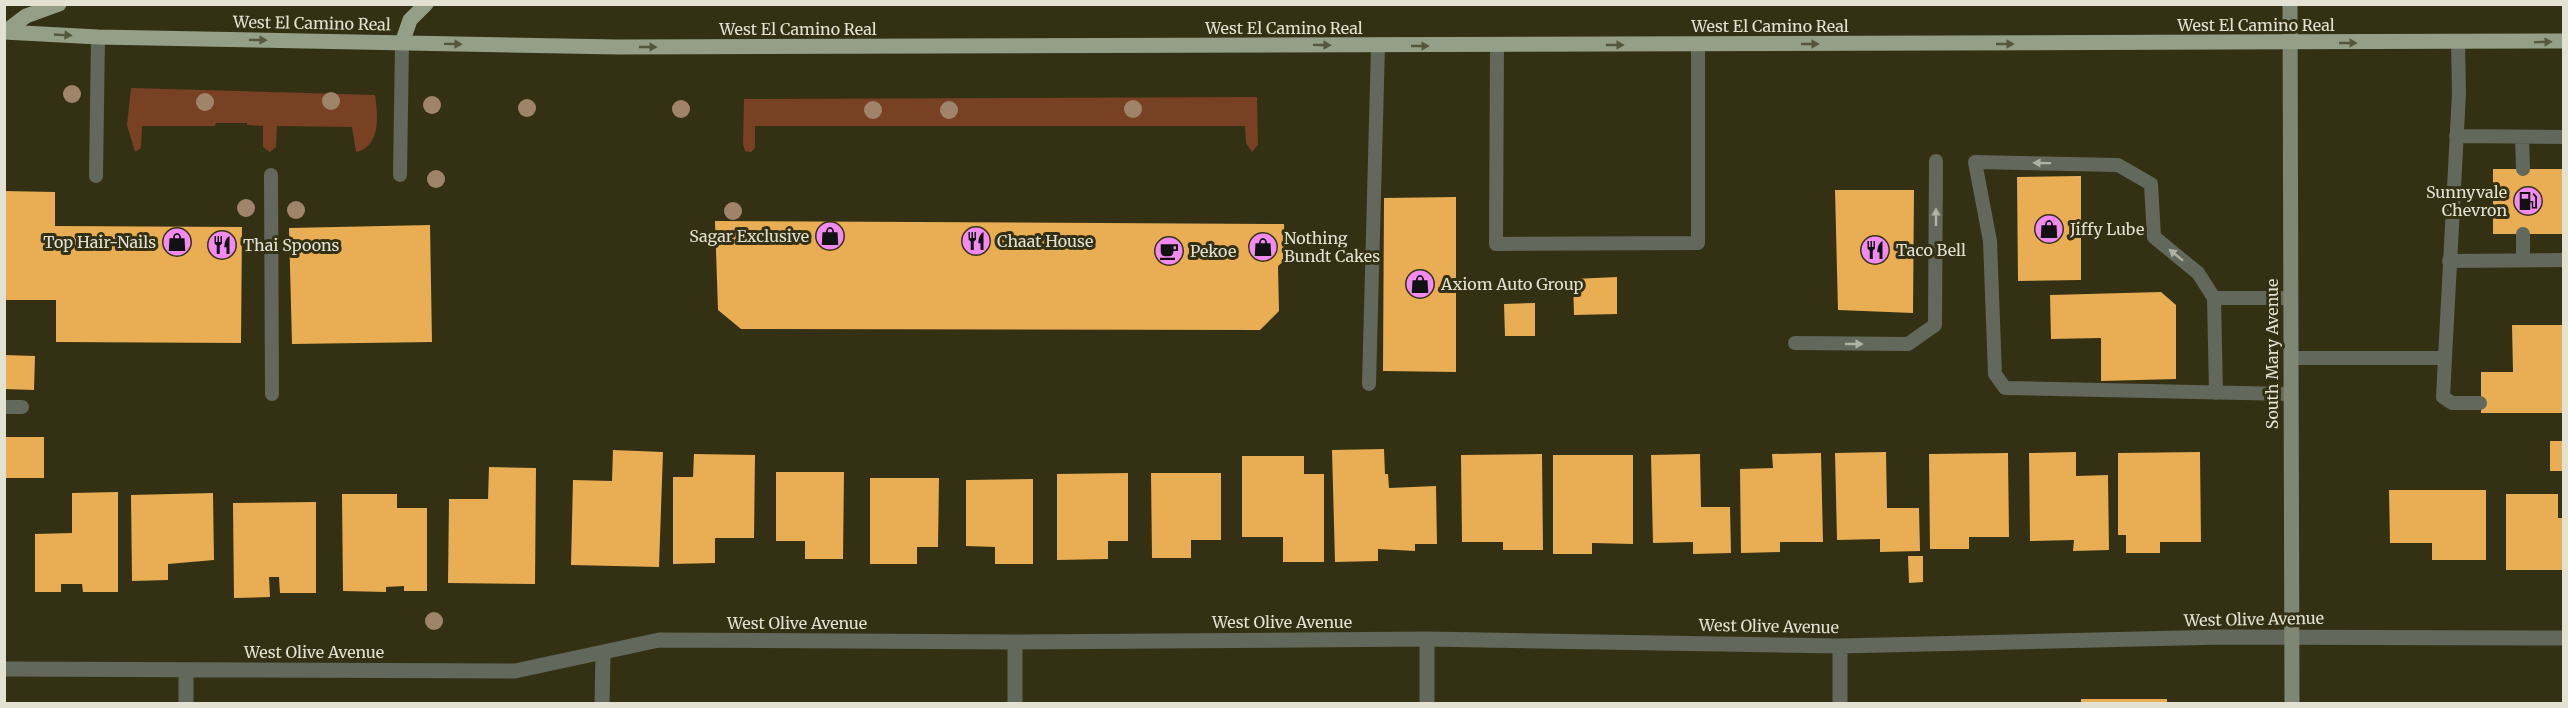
<svg xmlns="http://www.w3.org/2000/svg" width="2568" height="708" viewBox="0 0 2568 708" font-family="Merriweather,serif">
<style>
.green{fill:#784123}
.building{fill:#e9ad53}
.lines{fill:none;stroke-linecap:round;stroke-linejoin:round}
.lane{stroke:#62685c;stroke-width:14}
.street{stroke:#62685c;stroke-width:15}
.secondary{stroke:#7e8774;stroke-width:15}
.primary{stroke:#939f86;stroke-width:15}
.tree{fill:#9f846a}
.oneway{fill:#55573c}
.oneway2{fill:#afb1a2}
.labels{text-anchor:middle;dominant-baseline:central;stroke-width:6;stroke-linejoin:round;paint-order:stroke}
.street-label{font-size:16px;fill:#e3e1d1;stroke:#343014}
.poi-label{font-size:16px;fill:#e3e1d1;stroke:#343014;text-anchor:start}
</style>
<rect width="100%" height="100%" fill="#343014"/>
<path class="green" d="M131 88 375 95C378 114 381 147 356 152L352 127 277 126 276 147 270 152 263 147V126L247 125V123H216L215 126H142L141 148 135 152 127 125Z
M1257 97 1258 145 1252 152 1246 143 1245 126H755V148L751 152 745 151 743 144 744 99Z"/>
<path class="building" d="M2493 169H2564V234H2493Z
M2081 176V280L2018 281 2017 177Z
M1835 190H1914L1913 313 1838 310Z
M4 191 55 192V226L242 227 241 343 56 342V300H4Z
M1456 197V372L1383 371 1384 198Z
M715 221 1284 224 1285 260 1278 266 1279 311 1260 330 741 329 718 310Z
M430 225 432 342 292 344 289 228Z
M1617 277V314L1574 315 1573 279Z
M2161 292 2176 305V379L2101 381V338L2051 339 2050 295Z
M1535 303V336H1505L1504 304Z
M2512 325H2564V413H2481V372H2513Z
M4 355 35 356 34 390 4 389Z
M4 437H44V478H4Z
M2550 441H2564V471H2550Z
M1384 449 1385 474H1388L1389 488 1436 486 1437 544H1415V551L1378 549V561L1335 562 1332 450Z
M613 450 663 452 659 567 571 565 573 480 612 481Z
M1886 452 1887 508H1919L1920 551 1880 552V539L1837 540 1835 453Z
M2076 452V476L2108 475 2109 550 2073 551 2074 540 2030 541 2029 453Z
M2200 452 2201 542H2160V553H2126V535H2118V453Z
M1821 453 1823 542H1780V552L1741 553 1740 469 1773 468 1772 454Z
M2008 453 2009 537H1969V549H1930L1929 454Z
M694 454 755 455 754 538H715V563L673 564V477H693Z
M1542 454 1543 550H1503V542H1462L1461 455Z
M1700 454 1701 507H1730L1731 553 1693 554V542L1653 543 1651 455Z
M1553 455H1633V544L1592 543V554H1553Z
M1242 456H1304V474H1324V562H1283V537H1242Z
M489 467 536 468 535 584 448 583 449 499H488Z
M776 472H844L843 559H805V541H776Z
M1128 473V541H1108V559L1057 560V474Z
M1151 473H1221V540H1191V558H1152Z
M870 478H939L938 547H917V564H870Z
M1033 479V564H995V547L966 546V480Z
M2389 490H2486V560H2432V543H2390Z
M118 492V592H83L82 584H61V592H35V534L72 533V493Z
M213 493 214 560 168 564V580L132 581 131 495Z
M342 494H397V508H427V591H404V586L386 587V592L343 591Z
M2506 494H2558V518H2564V570H2506Z
M316 502V593H280L279 577H269L270 597 234 598 233 503Z
M1908 556H1923V582L1909 583Z
M2081 699H2167V704H2081Z"/>
<g class="lines">
<path class="lane" d="M1497 46 1496 244 1698 243V45
M2456 136 2564 137
M2522 137 2523 169
M271 175 272 394
M400 175 402 43
M96 176 98 37
M2523 234V260
M2449 261 2564 260
M2214 298H2290
M1795 343 1908 344 1935 325 1936 161
M2291 358H2445L2459 93 2458 43
M2445 358 2443 397 2452 403H2480
M1369 384 1378 46
M2216 393 2214 298 2198 273 2154 237 2151 184 2118 165 1975 162 1990 241 1995 374 2005 388 2291 394
M4 407H22"/>
<path class="street" d="M1427 639V704
M1015 642V704
M1840 646V704
M4 669 515 671 659 640 1015 642 1427 639 1840 646 2223 637 2564 638
M186 704V670
M602 704 603 654"/>
<path class="secondary" d="M2290 4 2292 704"/>
<path class="primary" d="M4 32 98 37 618 47 2564 41
M5 32 26 16 59 4
M402 43 410 20 426 4"/>
</g>
<g class="tree">
<circle cx="72" cy="94" r="9"/>
<circle cx="331" cy="101" r="9"/>
<circle cx="205" cy="102" r="9"/>
<circle cx="432" cy="105" r="9"/>
<circle cx="527" cy="108" r="9"/>
<circle cx="681" cy="109" r="9"/>
<circle cx="1133" cy="109" r="9"/>
<circle cx="873" cy="110" r="9"/>
<circle cx="949" cy="110" r="9"/>
<circle cx="436" cy="179" r="9"/>
<circle cx="246" cy="208" r="9"/>
<circle cx="296" cy="210" r="9"/>
<circle cx="733" cy="211" r="9"/>
<circle cx="434" cy="621" r="9"/>
</g>
<defs><path id="oneway-solid" d="M-6-.8H1V-3.2L6.5 0L1 3.2V.8H-6Z" transform="scale(1.5)"/></defs>
<g class="oneway">
<use href="#oneway-solid" transform="translate(63 35) rotate(3)"/>
<use href="#oneway-solid" transform="translate(258 40) rotate(1)"/>
<use href="#oneway-solid" transform="translate(2543 42) rotate(-1)"/>
<use href="#oneway-solid" transform="translate(2348 43)"/>
<use href="#oneway-solid" transform="translate(453 44) rotate(1)"/>
<use href="#oneway-solid" transform="translate(1810 44)"/>
<use href="#oneway-solid" transform="translate(2005 44)"/>
<use href="#oneway-solid" transform="translate(1322 45) rotate(1)"/>
<use href="#oneway-solid" transform="translate(1615 45)"/>
<use href="#oneway-solid" transform="translate(1420 46)"/>
<use href="#oneway-solid" transform="translate(648 47)"/>
</g>
<g class="oneway2">
<use href="#oneway-solid" transform="translate(2042 163) rotate(-179)"/>
<use href="#oneway-solid" transform="translate(1936 217) rotate(-90)"/>
<use href="#oneway-solid" transform="translate(2176 255) rotate(-141)"/>
<use href="#oneway-solid" transform="translate(1854 344)"/>
</g>
<defs>
<g id="fuel-disc" transform="scale(1.5)"><circle r="9.5" fill="#f38af1" stroke="#343014"/><path d="M-5.5-6h7V0h2V4h1.3V-2.5L3-4.5l.8-.8L6-3V5H2.5V1h-1V6h-7ZM-4.2-4.7v3.2H.2V-4.7Z" fill="#111"/></g>
<g id="shop-disc" transform="scale(1.5)"><circle r="9.5" fill="#f38af1" stroke="#343014"/><path d="M-5-2.5h2.3a2.7 3.5 0 0 1 5.4 0H5L5.5 6h-11ZM-1.5-2.5h3a1.5 2.3 0 0 0-3 0Z" fill="#111"/></g>
<g id="restaurant-disc" transform="scale(1.5)"><circle r="9.5" fill="#f38af1" stroke="#343014"/><path d="M-5-6h1v4h1v-4h1v4h1v-4h1v5L-1.5 .5V6h-2V.5L-5-1ZM5-6V6H3V1.5H1.5Q1.5-4 5-6Z" fill="#111"/></g>
<g id="cafe-disc" transform="scale(1.5)"><circle r="9.5" fill="#f38af1" stroke="#343014"/><path d="M-5.5-4.5H6V0H3Q3 3.5 0 3.5H-2.5Q-5.5 3.5-5.5 0ZM3-3.2v2h1.7v-2ZM-6 4.5H4V6H-6Z" fill="#111"/></g>
</defs>
<g fill-rule="evenodd">
<use href="#fuel-disc" x="2528" y="201"/>
<use href="#shop-disc" x="2049" y="229"/>
<use href="#shop-disc" x="830" y="236"/>
<use href="#restaurant-disc" x="976" y="241"/>
<use href="#shop-disc" x="177" y="242"/>
<use href="#restaurant-disc" x="222" y="245"/>
<use href="#shop-disc" x="1263" y="247"/>
<use href="#restaurant-disc" x="1875" y="250"/>
<use href="#cafe-disc" x="1169" y="251"/>
<use href="#shop-disc" x="1420" y="284"/>
</g>
<g class="labels">
<g class="street-label">
<text transform="translate(312 23) rotate(1)">West El Camino Real</text>
<text x="2256" y="25">West El Camino Real</text>
<text x="1770" y="26">West El Camino Real</text>
<text x="1284" y="28">West El Camino Real</text>
<text x="798" y="29">West El Camino Real</text>
<text transform="translate(2272 354) rotate(-90)">South Mary Avenue</text>
<text transform="translate(2254 619) rotate(-1)">West Olive Avenue</text>
<text x="1282" y="622">West Olive Avenue</text>
<text x="797" y="623">West Olive Avenue</text>
<text transform="translate(1769 626) rotate(1)">West Olive Avenue</text>
<text x="314" y="652">West Olive Avenue</text>
</g>
<g class="poi-label">
<text x="2507" y="192" text-anchor="end">Sunnyvale<tspan x="2507" dy="18">Chevron</tspan></text>
<text x="2070" y="229">Jiffy Lube</text>
<text x="809" y="236" text-anchor="end">Sagar Exclusive</text>
<text x="1284" y="238">Nothing<tspan x="1284" dy="18">Bundt Cakes</tspan></text>
<text x="997" y="241">Chaat House</text>
<text x="156" y="242" text-anchor="end">Top Hair-Nails</text>
<text x="243" y="245">Thai Spoons</text>
<text x="1896" y="250">Taco Bell</text>
<text x="1190" y="251">Pekoe</text>
<text x="1441" y="284">Axiom Auto Group</text>
</g>
</g>
<rect width="2568" height="708" fill="none" stroke="#e3e1d1" stroke-width="12"/>
</svg>
